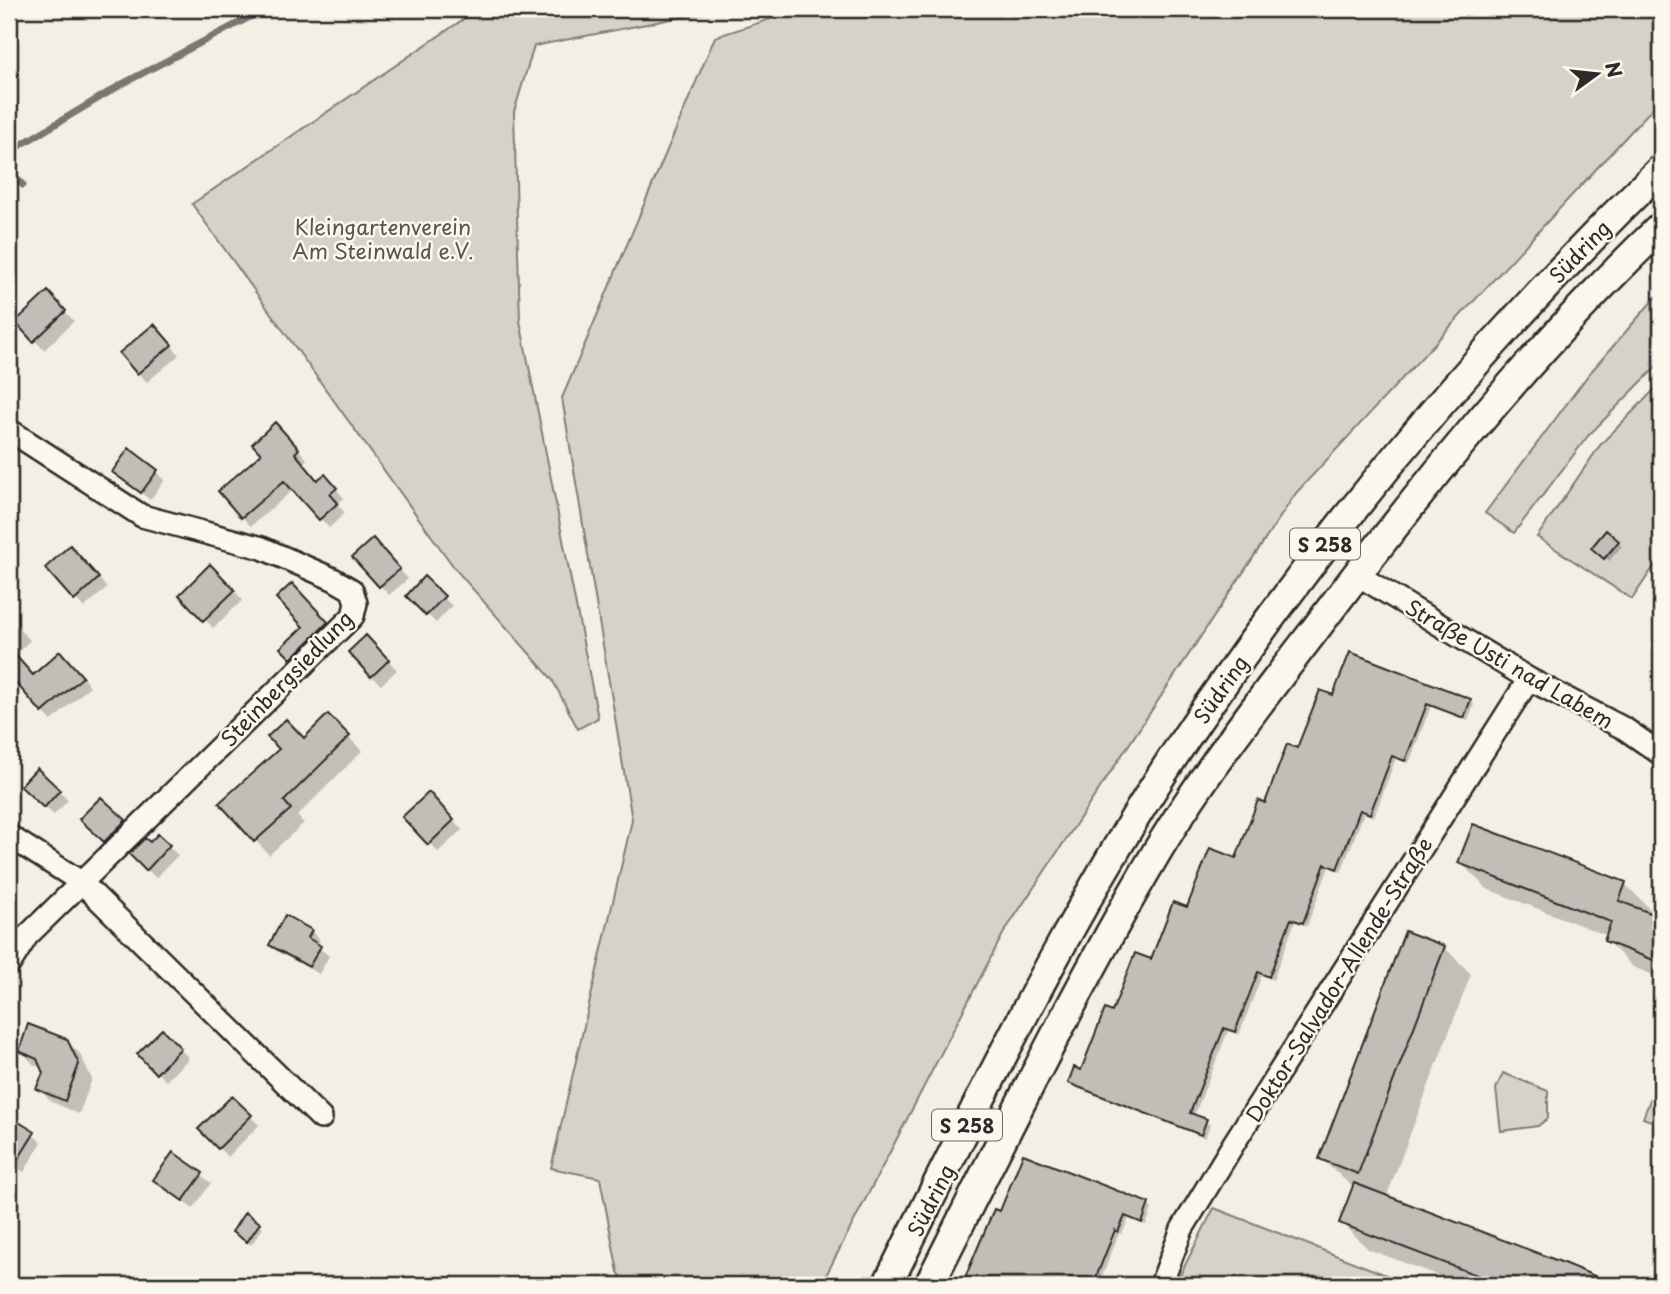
<svg xmlns="http://www.w3.org/2000/svg" width="1670" height="1294" viewBox="0 0 1670 1294" font-family="'Playpen Sans',sans-serif">
<style>
.green{fill:#d5d2c9;stroke:#807e7a;stroke-width:2}
.shadow{fill:#0003}
.lines{fill:none;stroke-linecap:round;stroke-linejoin:round}
.stream{stroke:#787772;stroke-width:7}
.building{fill:#c0beb6;stroke:#2b2b2b;stroke-width:2}
.minor-casing{stroke:#2b2b2b;stroke-width:26}
.major-casing{stroke:#2b2b2b;stroke-width:33}
.minor{stroke:#fbf7ec;stroke-width:21}
.major{stroke:#fbf7ec;stroke-width:28}
.labels{text-anchor:middle;dominant-baseline:central;stroke-width:5;stroke-linejoin:round;paint-order:stroke}
.shield{fill:#fbf7ec;stroke:#696865;stroke-width:2}
.shield-label{font-size:19px;font-weight:bold;fill:#2b2b2b}
.park-label{font-size:21px;fill:#565552;stroke:#fbf7ec}
.street-label{font-size:21px;fill:#2b2b2b;stroke:#fbf7ec}
</style>
<rect width="100%" height="100%" fill="#f3efe4"/>
<filter id="ink" filterUnits="userSpaceOnUse"><feTurbulence type="fractalNoise" baseFrequency=".0143" numOctaves="2"/><feDisplacementMap in="SourceGraphic" scale="14" xChannelSelector="R" yChannelSelector="G"/><feConvolveMatrix kernelMatrix="1 2 1 2 8 2 1 2 1" color-interpolation-filters="sRGB"/></filter>
<g filter="url(#ink)">
<path class="green" d="M471 9H723L534 46 514 112 520 321 598 718 578 729 552 679 456 570 192 204 465 18Z
M801 9H1661V99L1296 493 1003 934 821 1285H627L618 1272 600 1178 551 1168 632 820 562 398 715 37Z
M1661 291V362L1588 436 1514 533 1485 513 1589 374Z
M1661 383V556L1632 599 1537 537 1601 444Z
M1503 1073 1548 1091V1118L1538 1126 1501 1131 1496 1089Z
M1655 1087 1661 1089V1125L1643 1118Z
M1214 1208 1412 1285H1175Z"/>
<path class="shadow" d="M48 294 74 321 44 350 17 322Z
M163 335 179 355 147 382 138 373Z
M284 433 307 459 303 463 318 481 333 485 344 498 337 504 345 513 329 528 294 489 251 526 242 517Z
M114 471H156L165 480 150 500Z
M1606 533 1622 546 1609 561 1593 548Z
M381 549 408 579 389 595 354 557Z
M79 556 107 588 84 608 76 599Z
M210 566 243 600 213 628 182 595Z
M424 579 452 606 436 623 408 596Z
M301 594 336 632 301 667 283 648 305 627Z
M9 620 30 640 9 662Z
M375 646 397 670 381 685 372 676Z
M69 662 90 686 52 721 43 712 34 677Z
M1334 697 1470 700 1474 704 1468 721 1431 706 1409 763 1396 758 1374 817 1364 813 1341 872 1329 867 1307 926 1295 922 1273 980 1262 975 1239 1035 1228 1031 1194 1116 1210 1125 1205 1138 1074 1087 1070 1083 1082 1073 1113 1014 1188 910 1237 860 1298 750Z
M328 716 362 751 297 816 304 823 269 855 222 803 304 740Z
M37 771 68 800 54 815 31 795Z
M429 795 462 830 438 852 405 817Z
M101 799 134 830 114 850 82 819Z
M158 836 178 855 156 878 131 854 150 845Z
M1460 862 1625 884 1652 911 1650 915 1661 920V978L1633 967 1606 940 1608 936 1487 889Z
M311 931 320 940 317 946 329 956 319 974 280 953 271 944Z
M1444 947 1471 974 1386 1198 1616 1285H1463L1368 1249 1341 1222 1354 1188 1321 1159Z
M162 1032 189 1058 166 1081 139 1054Z
M66 1040 80 1054 92 1079 79 1114 52 1102 39 1089 45 1073 43 1068 34 1065 21 1051Z
M232 1098 259 1125 228 1157 200 1129Z
M9 1118 42 1142 24 1172 9 1163Z
M174 1154 211 1183 193 1209 155 1180Z
M1148 1205 1152 1209 1146 1225 1129 1218 1122 1234 1119 1233 1099 1285H964L995 1211Z
M259 1224 263 1228 251 1245 238 1235Z"/>
<g class="lines">
<path class="stream" d="M9 152 124 83 250 17 272 9
M9 156 15 177 23 185"/>
</g>
<path class="building" d="M48 291 66 311 33 342 15 322Z
M154 324 172 345 137 374 119 353Z
M275 422 299 449 295 453 317 480 325 474 337 488 330 494 338 503 319 520 284 481 241 518 218 491 261 454 252 444Z
M129 448 158 470 141 493 112 472Z
M1606 530 1619 541 1604 559 1591 548Z
M373 538 400 569 379 587 352 557Z
M70 545 99 578 74 601 45 568Z
M210 564 235 590 203 621 179 595Z
M424 576 445 596 426 616 406 596Z
M292 583 328 622 291 659 280 648 303 627 276 598Z
M366 635 389 660 371 677 348 652Z
M9 648 33 675 60 651 83 677 42 713 9 675Z
M1350 652 1471 699 1464 718 1427 704 1405 761 1392 756 1370 814 1360 810 1337 869 1325 864 1303 923 1291 919 1269 977 1258 972 1235 1032 1224 1028 1190 1113 1207 1119 1201 1135 1068 1083 1074 1067 1081 1070 1105 1009 1112 1012 1135 953 1151 959 1173 902 1187 907 1210 848 1236 858 1258 800 1265 803 1287 744 1297 748 1320 690 1333 695Z
M328 714 350 736 284 801 291 809 254 842 219 803 279 749 267 737 286 719 304 738Z
M37 768 60 790 44 808 20 786Z
M429 792 454 820 428 845 402 817Z
M101 797 126 820 104 842 79 819Z
M1473 824 1626 882 1619 901 1661 917V963L1604 941 1611 922 1458 863Z
M158 834 170 845 146 871 129 854 145 838 150 842Z
M285 915 312 930 308 938 321 946 309 967 269 945Z
M1405 931 1445 946 1358 1174 1319 1159Z
M28 1024 67 1039 79 1064 65 1101 36 1089 43 1073 37 1059 19 1051Z
M162 1029 181 1048 156 1074 137 1054Z
M232 1096 252 1115 218 1149 198 1129Z
M9 1116 35 1132 9 1174Z
M173 1152 203 1173 183 1201 153 1180Z
M1023 1154 1149 1203 1142 1223 1125 1216 1118 1232 1115 1230 1093 1285H962L994 1209 1000 1211Z
M1354 1183 1561 1262 1616 1285H1503L1339 1223Z
M245 1212 260 1223 247 1242 232 1232Z"/>
<g class="lines">
<g class="minor-casing">
<path id="minor" d="M9 430 142 516 262 548 333 579 352 590 356 603 353 616 27 936 9 965
M1356 574 1529 679 1625 729 1661 754
M9 836 81 882 321 1118
M1161 1285 1182 1229 1234 1143 1529 679"/>
</g>
<g class="major-casing">
<path id="major" d="M887 1285C985 1089 1081 889 1206 708 1340 514 1492 333 1661 169
M929 1285C1003 1138 1075 990 1159 848 1205 772 1260 701 1314 631 1419 491 1534 348 1661 227"/>
</g>
<use href="#minor" class="minor"/>
<use href="#major" class="major"/>
</g>
</g>
<g class="labels">
<g class="shield">
<rect x="1290" y="528.5" width="70" height="31" rx="5"/>
<rect x="932" y="1109.5" width="70" height="31" rx="5"/>
</g>
<g class="shield-label">
<text x="1325" y="544">S 258</text>
<text x="967" y="1125">S 258</text>
</g>
<g class="park-label">
<text x="383" y="226">Kleingartenverein<tspan x="383" dy="24">Am Steinwald e.V.</tspan></text>
</g>
<g class="street-label">
<text transform="translate(1579 251) rotate(-46)">Südring</text>
<text transform="translate(1510 663) rotate(30)">Straße Usti nad Labem</text>
<text transform="translate(286 678) rotate(-46)">Steinbergsiedlung</text>
<text transform="translate(1220 689) rotate(-55)">Südring</text>
<text transform="translate(1338 979) rotate(-58)">Doktor-Salvador-Allende-Straße</text>
<text transform="translate(930 1200) rotate(-63)">Südring</text>
</g>
</g>
<rect width="1670" height="1294" fill="none" stroke="#fbf7ec" stroke-width="35"/>
<rect x="18" y="18" width="1635" height="1259" fill="none" stroke="#2b2b2b" stroke-width="2.5" filter="url(#ink)"/>
<g transform="translate(1597 74) rotate(75)" stroke="#fbf7ec" stroke-width="5" paint-order="stroke">
<path d="M0-5L12 26L0 18L-12 26Z" fill="#2b2b2b"/>
<text y="-10" font-size="19" font-weight="bold" text-anchor="middle" fill="#2b2b2b">N</text>
</g>
</svg>
